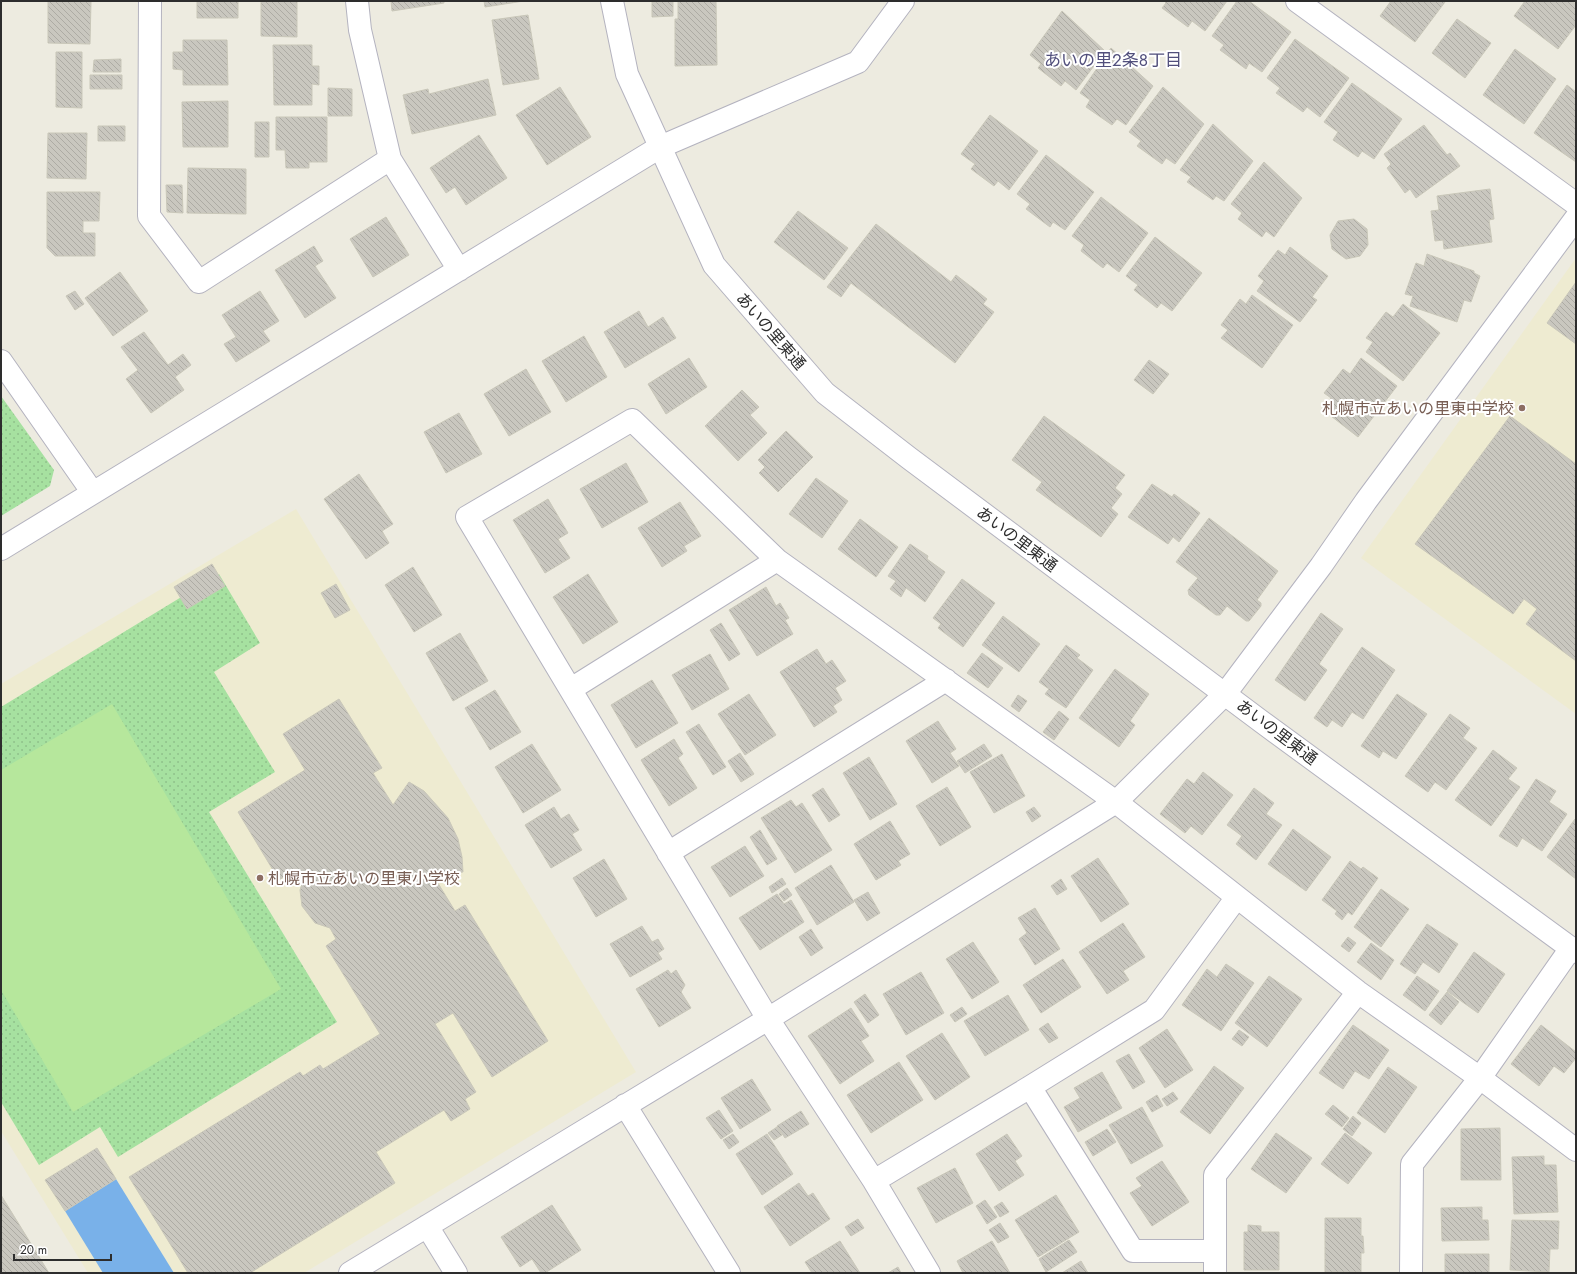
<svg xmlns="http://www.w3.org/2000/svg" width="1577" height="1274" viewBox="0 0 1577 1274" font-family="Jost,'Noto Sans JP',sans-serif">
<style>
.education{fill:#eeebd1}
.park{fill:url(#park-dots)}
.pitch{fill:#b6e79c}
.water{fill:#79b1e9}
.building{fill:url(#building-back-hatch);stroke:#c9c7b9}
.lines{fill:none;stroke-linecap:round;stroke-linejoin:round}
.minor-casing{stroke:#b4b3bf;stroke-width:24}
.tertiary-casing{stroke:#b4b3bf;stroke-width:24}
.minor{stroke:#fff;stroke-width:22}
.tertiary{stroke:#fff;stroke-width:22}
.education-dot{fill:#8d6e63;stroke:#fff;stroke-width:1.5}
.labels{text-anchor:middle;dominant-baseline:central;stroke-width:4;stroke-linejoin:round;paint-order:stroke}
.street-label{font-size:16px;fill:#2d2d2d;stroke:#fff}
.education-label{font-size:16px;fill:#785e54;stroke:#fff;text-anchor:end}
.neighbourhood-label{font-size:17px;fill:#514f7c;stroke:#fff}
</style>
<defs>
<pattern id="park-dots" width="8" height="8" patternUnits="userSpaceOnUse"><rect width="8" height="8" fill="#a6e1a0"/><path d="M2 2h.1M6 6h.1" fill="none" stroke="#8fc18a" stroke-width="1.8" stroke-linecap="round"/></pattern>
<pattern id="building-back-hatch" width="6" height="6" patternUnits="userSpaceOnUse"><rect width="6" height="6" fill="#c9c7bf"/><path d="M-1 5l2 2M0 0l6 6M5-1l2 2" fill="none" stroke="#adaba4"/></pattern>
</defs>
<rect width="100%" height="100%" fill="#edebe0"/>
<path class="education" d="M1576 258V714L1361 558Z
M296 509 636 1072 304 1273H88L1 1131V684Z"/>
<path class="park" d="M1 396 54 470 50 486 1 516Z
M219 574 260 643 214 672 275 772 209 812 337 1022 118 1157 100 1127 39 1165 1 1102V707Z"/>
<path class="pitch" d="M112 704 281 989 73 1112 1 990V770Z"/>
<path class="water" d="M116 1179 174 1273H103L65 1211Z"/>
<path class="building" d="M48 1H91L90 44 48 43Z
M197 1H238V18H197Z
M261 1H297V37L261 36Z
M391 1H444V3L392 11Z
M484 1H524L485 7Z
M673 1V16L652 17V2Z
M678 1H716L717 65 675 66V19H678Z
M1164 1H1227L1205 31 1192 21 1188 27 1162 8 1166 3Z
M1237 1H1249L1291 32 1262 72 1249 63 1246 69 1220 50 1224 45 1212 36Z
M1391 1H1444L1445 2 1415 42 1380 16Z
M1525 1H1572L1576 4V25L1558 49 1514 16Z
M1062 11 1105 51 1076 90 1065 81 1061 86 1038 68 1041 64 1030 55Z
M528 15 539 79 503 85 492 20Z
M1457 19 1491 43 1465 78 1432 53Z
M1295 39 1349 78 1320 117 1307 107 1303 112 1276 93 1280 88 1267 78Z
M183 40H227L228 85H183V70L173 69V52H183Z
M273 45H312V66H319V85L312 84V105H274Z
M1111 48 1153 86 1126 125 1117 119 1112 125 1086 107 1090 100 1080 93Z
M1515 49 1556 79 1524 124 1483 95Z
M56 52H82V108L56 107Z
M121 59V72H93L94 60Z
M90 75H122V89H90Z
M488 79 496 115 412 134 403 95 428 89 429 94Z
M1352 83 1402 119 1374 159 1362 151 1358 157 1333 140 1338 132 1324 122Z
M1567 85 1576 92V162L1534 133Z
M560 87 591 137 547 165 516 115Z
M1163 87 1204 124 1175 164 1166 158 1162 164 1137 146 1141 141 1129 132Z
M328 88 352 89V116H328Z
M228 101V147H183L182 102Z
M990 115 1038 151 1009 190 998 181 994 186 971 169 975 164 961 154Z
M276 117H327V162H309V168H286L285 150H276Z
M255 122H269V157H255Z
M1213 124 1253 161 1224 201 1216 196 1213 200 1187 182 1191 177 1180 170Z
M1424 125 1447 155 1450 153 1460 166 1416 198 1410 189 1405 193 1387 168 1391 164 1384 154Z
M98 126H125V141H98Z
M48 133H87L86 179 47 178Z
M479 135 507 178 466 205 455 187 446 193 430 168Z
M1046 155 1094 192 1065 230 1053 222 1050 227 1026 209 1030 204 1017 194Z
M1264 162 1302 198 1274 237 1266 231 1262 237 1238 219 1242 213 1231 204Z
M188 168 246 169V214L187 213Z
M166 185H182L183 213 167 212Z
M1490 189 1494 219 1489 220 1492 242 1444 249 1443 240 1435 241 1431 211 1439 210 1437 196Z
M47 192H100L99 221H83V233H95V256H55L47 248Z
M1101 197 1148 233 1119 272 1107 263 1103 268 1081 251 1084 245 1072 236Z
M798 211 848 248 824 280 774 242Z
M386 217 409 255 373 277 350 239Z
M1354 219 1367 229 1368 245 1360 256 1346 259 1332 249 1330 235 1338 221Z
M876 224 951 282 956 275 987 299 983 304 994 312 955 363 851 283 841 297 827 287Z
M1155 237 1202 273 1172 311 1161 303 1157 308 1134 290 1138 285 1126 276Z
M314 246 323 261 315 266 336 298 305 318 275 270Z
M1290 247 1328 276 1312 297 1317 300 1300 322 1257 291 1264 281 1258 276 1278 250 1285 255Z
M1427 254 1474 271V273L1480 276 1471 302 1464 300 1457 322 1410 306 1413 296 1405 294 1416 263 1424 266Z
M120 272 148 311 113 336 85 298Z
M1576 282V344L1547 323Z
M75 291 84 304 75 310 66 296Z
M260 291 279 321 263 331 270 341 236 362 224 344 236 337 222 315Z
M1252 295 1293 325 1262 368 1221 338 1228 330 1221 325 1240 299 1246 304Z
M1403 304 1440 333 1403 381 1366 352 1373 342 1366 338 1386 312 1393 317Z
M639 311 648 327 663 317 676 338 625 368 604 332Z
M144 332 168 365 183 354 191 365 175 377 184 390 151 413 126 379 138 370 121 347Z
M584 336 607 377 566 402 542 361Z
M689 358 707 387 666 414 648 384Z
M1361 358 1397 386 1358 437 1322 409 1331 398 1324 393 1343 369 1350 374Z
M1149 360 1169 374 1153 394 1134 380Z
M526 369 551 412 509 436 484 394Z
M742 390 759 407 750 415 767 433 738 461 705 426Z
M459 413 482 454 446 473 424 432Z
M1044 416 1125 475 1115 488 1122 494 1111 508 1118 514 1101 537 1036 490 1042 482 1012 460Z
M1510 416 1576 464V661L1526 624 1537 609 1524 599 1513 614 1415 544Z
M786 431 813 457 778 492 759 473 765 467 758 460Z
M626 463 648 502 602 528 580 489Z
M359 474 393 524 382 531 389 543 366 559 324 499Z
M816 478 848 501 822 538 789 514Z
M1152 484 1172 497 1174 494 1200 513 1179 542 1173 537 1168 544 1128 517Z
M548 499 568 533 558 539 570 558 545 573 513 520Z
M680 502 701 536 684 546 687 551 662 567 638 528Z
M1209 518 1278 571 1257 600 1261 603V606L1249 621H1246L1227 606 1220 615H1216L1189 595 1188 590 1198 578 1176 562Z
M860 519 898 547 876 577 838 549Z
M910 544 928 556 927 559 945 572 925 602 906 588 901 597 890 589 896 581 888 576Z
M212 564 225 586 187 609 174 587Z
M413 567 442 615 414 632 385 585Z
M588 574 618 622 583 644 553 597Z
M962 579 995 603 963 647 938 628 941 624 933 618Z
M336 584 350 610 335 618 321 593Z
M766 587 776 606 780 603 789 618 785 620 793 634 757 656 729 610Z
M1321 613 1343 629 1319 664 1327 670 1305 701 1275 680Z
M1003 616 1040 644 1019 672 982 645Z
M721 623 740 654 729 661 710 630Z
M460 633 488 681 453 701 426 653Z
M1066 645 1080 655 1077 658 1093 670 1066 708 1045 694 1049 689 1039 682Z
M1362 647 1395 670 1363 719 1352 712 1342 727 1332 720 1327 727 1314 718Z
M817 649 826 664 832 660 846 681 835 688 842 700 833 706 837 712 814 727 780 672Z
M982 653 1003 668 988 688 967 673Z
M710 654 729 689 692 710 672 675Z
M1115 669 1149 694 1130 721 1135 725 1119 747 1079 718Z
M652 680 678 723 636 748 611 705Z
M495 690 521 732 490 750 465 708Z
M749 694 776 735 745 755 718 714Z
M1397 694 1427 714 1396 759 1383 751 1379 758 1361 746Z
M1018 695 1027 701 1019 712 1011 706Z
M339 699 382 768 373 773 393 805 409 782 424 791 448 818 458 839 462 857 463 872 433 875 455 911 465 905 548 1041 492 1077 453 1013 435 1024 476 1092 465 1099 470 1109 451 1121 444 1110 376 1152 395 1183 250 1273H188L129 1177 300 1072 303 1076 320 1065 323 1069 380 1034 326 946 336 939 330 928 315 923 302 906 300 890 302 884 294 870 279 880 238 812 305 770 283 734Z
M1059 711 1069 719 1054 740 1043 732Z
M1450 714 1470 728 1463 738 1477 748 1446 790 1435 782 1428 792 1405 776Z
M938 721 956 749 950 753 959 766 932 783 906 741Z
M699 724 726 767 713 775 686 732Z
M674 739 683 754 678 758 697 788 669 806 641 760Z
M532 744 561 790 523 813 495 767Z
M984 744 992 756 965 773 957 761Z
M1493 750 1517 768 1508 779 1520 787 1491 826 1455 800Z
M740 753 754 774 741 782 728 761Z
M1002 754 1025 796 994 813 970 772Z
M869 757 897 804 870 820 843 773Z
M1203 772 1233 795 1202 835 1191 826 1185 833 1160 814 1187 779 1194 784Z
M1536 779 1556 791 1549 802 1567 814 1542 851 1522 838 1517 847 1499 836Z
M947 787 971 827 940 846 916 806Z
M823 788 840 815 829 822 812 795Z
M1254 788 1274 803 1266 814 1282 825 1256 860 1236 844 1242 836 1227 825Z
M791 800 796 807 802 803 832 850 795 873 761 818Z
M554 807 561 819 569 814 579 830 572 834 582 850 551 868 525 825Z
M1034 807 1041 816 1032 822 1026 812Z
M1575 819 1576 820V879L1547 857Z
M890 821 910 854 898 861 901 865 876 880 854 844Z
M1293 829 1331 857 1306 891 1268 864Z
M760 830 777 859 767 865 750 837Z
M745 846 764 876 730 897 711 867Z
M1098 858 1129 904 1101 922 1071 876Z
M604 859 627 899 596 917 573 878Z
M1350 861 1361 869 1363 867 1378 878 1352 915 1348 912 1342 920 1335 914 1337 911 1322 900Z
M831 865 854 902 817 925 795 888Z
M782 878 786 884 772 893 769 887Z
M1061 879 1067 889 1057 895 1051 886Z
M787 888 792 895 784 901 779 894Z
M1381 889 1409 909 1381 947 1354 927Z
M868 892 880 913 867 921 854 900Z
M777 894 784 904 791 900 804 922 760 950 739 918Z
M1035 908 1060 949 1035 965 1019 939 1027 933 1018 918Z
M1123 923 1145 957 1123 971 1129 980 1107 994 1079 952Z
M1427 924 1458 944 1439 973 1423 962 1415 974 1400 964Z
M642 926 652 942 658 939 664 949 658 953 662 959 630 977 610 944Z
M811 929 823 948 811 956 799 937Z
M1348 937 1356 943 1349 952 1341 946Z
M973 942 999 982 972 999 946 959Z
M1371 943 1394 960 1381 980 1357 962Z
M1474 952 1505 974 1478 1013 1447 991Z
M1063 959 1081 987 1041 1013 1023 985Z
M1226 964 1254 983 1221 1031 1182 1005 1207 969 1217 977Z
M668 970 671 974 676 970 685 985 681 992 691 1008 659 1027 636 989Z
M921 972 944 1013 906 1035 883 994Z
M1269 976 1302 999 1267 1047 1235 1023Z
M1417 976 1439 991 1425 1011 1403 995Z
M1447 992 1459 1002 1441 1025 1429 1015Z
M865 994 879 1015 868 1023 854 1002Z
M1008 995 1029 1030 985 1056 964 1021Z
M962 1007 967 1014 955 1022 950 1015Z
M851 1008 869 1036 861 1041 874 1061 840 1084 808 1036Z
M1048 1023 1058 1038 1049 1043 1039 1029Z
M1353 1025 1389 1050 1369 1079 1355 1071 1343 1089 1319 1073Z
M1541 1025 1576 1052V1058L1564 1073 1554 1066 1539 1086 1511 1064Z
M1167 1029 1193 1070 1165 1088 1139 1048Z
M1239 1030 1249 1037 1242 1046 1232 1039Z
M942 1033 970 1077 935 1100 906 1056Z
M1129 1054 1145 1082 1133 1089 1116 1061Z
M899 1062 923 1100 871 1133 847 1095Z
M1214 1066 1244 1088 1210 1134 1180 1112Z
M1388 1067 1417 1087 1385 1133 1357 1113Z
M1102 1072 1122 1108 1078 1132 1064 1107 1080 1098 1074 1088Z
M752 1079 771 1110 740 1129 721 1098Z
M1173 1092 1178 1099 1167 1106 1162 1099Z
M1157 1095 1163 1106 1152 1112 1146 1102Z
M1333 1105 1349 1118 1342 1127 1325 1114Z
M1142 1107 1163 1146 1131 1164 1109 1125Z
M719 1110 733 1131 721 1139 706 1118Z
M801 1111 809 1124 785 1138 777 1126Z
M1353 1116 1361 1123 1352 1136 1343 1129Z
M777 1127 782 1135 774 1140 768 1133Z
M1500 1128 1501 1180H1461V1129Z
M1107 1129 1116 1142 1093 1156 1085 1142Z
M1276 1133 1312 1158 1286 1193 1251 1169Z
M1345 1133 1372 1153 1348 1184 1321 1164Z
M733 1134 739 1142 729 1149 723 1140Z
M767 1134 793 1174 762 1195 736 1154Z
M1007 1134 1022 1156 1015 1161 1024 1175 999 1191 976 1154Z
M97 1148 116 1179 65 1211 45 1180Z
M1544 1156V1165H1556L1558 1212 1514 1214 1512 1157Z
M1162 1161 1189 1202 1152 1226 1130 1193 1142 1186 1136 1178Z
M955 1168 973 1203 936 1223 917 1188Z
M799 1183 808 1196 813 1193 830 1219 790 1246 764 1207Z
M1 1195 49 1273H1Z
M1056 1195 1079 1232 1038 1257 1015 1220Z
M985 1200 997 1217 987 1224 976 1206Z
M1002 1202 1009 1212 1000 1217 994 1207Z
M552 1205 581 1250 545 1273H541L532 1259 520 1267 501 1237Z
M1482 1207V1220H1488L1489 1240 1442 1241 1441 1208Z
M1325 1218H1361V1236H1363L1364 1253H1361V1272H1325Z
M858 1219 864 1228 851 1236 845 1227Z
M1512 1220 1559 1221 1558 1249H1550L1549 1272 1510 1270Z
M1000 1223 1009 1237 998 1243 989 1230Z
M1248 1225 1261 1226V1232H1279V1270H1244V1232H1248Z
M1069 1240 1077 1252 1046 1272 1039 1259Z
M840 1241 860 1273H812L805 1262Z
M992 1241 1010 1273H963L957 1261Z
M1445 1254H1489V1273H1445Z
M1081 1261 1088 1273H1062Z
M898 1267 901 1273H888Z"/>
<g class="lines">
<g class="minor-casing">
<path id="minor" d="M150 1 149 216 199 282 390 159
M357 1 360 30 390 159 459 270
M1297 1 1576 204
M1 361 93 493
M1 549 660 147 858 62 903 1
M571 689 777 560
M668 853 946 680
M1030 1087 1133 1251H1215
M625 1105 729 1273
M874 1181 1030 1087 1154 1010 1237 897
M427 1226 456 1273
M350 1273 768 1019 1116 802 1225 694 1321 566 1366 501 1576 218
M929 1273 874 1181 768 1019 467 517 632 420 777 560 1116 802 1358 992 1480 1078 1576 1150
M1215 1273V1175L1358 992
M1411 1273 1412 1164 1480 1078 1571 948"/>
</g>
<g class="tertiary-casing">
<path id="tertiary" d="M612 1 627 74 714 265 825 393 909 458 1262 722 1576 952"/>
</g>
<use href="#minor" class="minor"/>
<use href="#tertiary" class="tertiary"/>
</g>
<g class="education-dot">
<circle cx="1522" cy="408" r="4"/>
<circle cx="260" cy="878" r="4"/>
</g>
<g class="labels">
<g class="street-label">
<text transform="translate(771 331) rotate(49)">あいの里東通</text>
<text transform="translate(1017 539) rotate(37)">あいの里東通</text>
<text transform="translate(1277 732) rotate(37)">あいの里東通</text>
</g>
<g class="education-label">
<text x="1514" y="408">札幌市立あいの里東中学校</text>
<text x="268" y="878" text-anchor="start">札幌市立あいの里東小学校</text>
</g>
<g class="neighbourhood-label">
<text x="1113" y="60">あいの里2条8丁目</text>
</g>
</g>
<rect width="1577" height="1274" fill="none" stroke="#2d2d2d" stroke-width="4"/>
<path d="M14 1254v6h97v-6" fill="none" stroke="#2d2d2d" stroke-width="2"/>
<text x="20" y="1254" font-size="12" fill="#2d2d2d" stroke="#ffffff" stroke-width="3" paint-order="stroke">20 m</text>
</svg>
